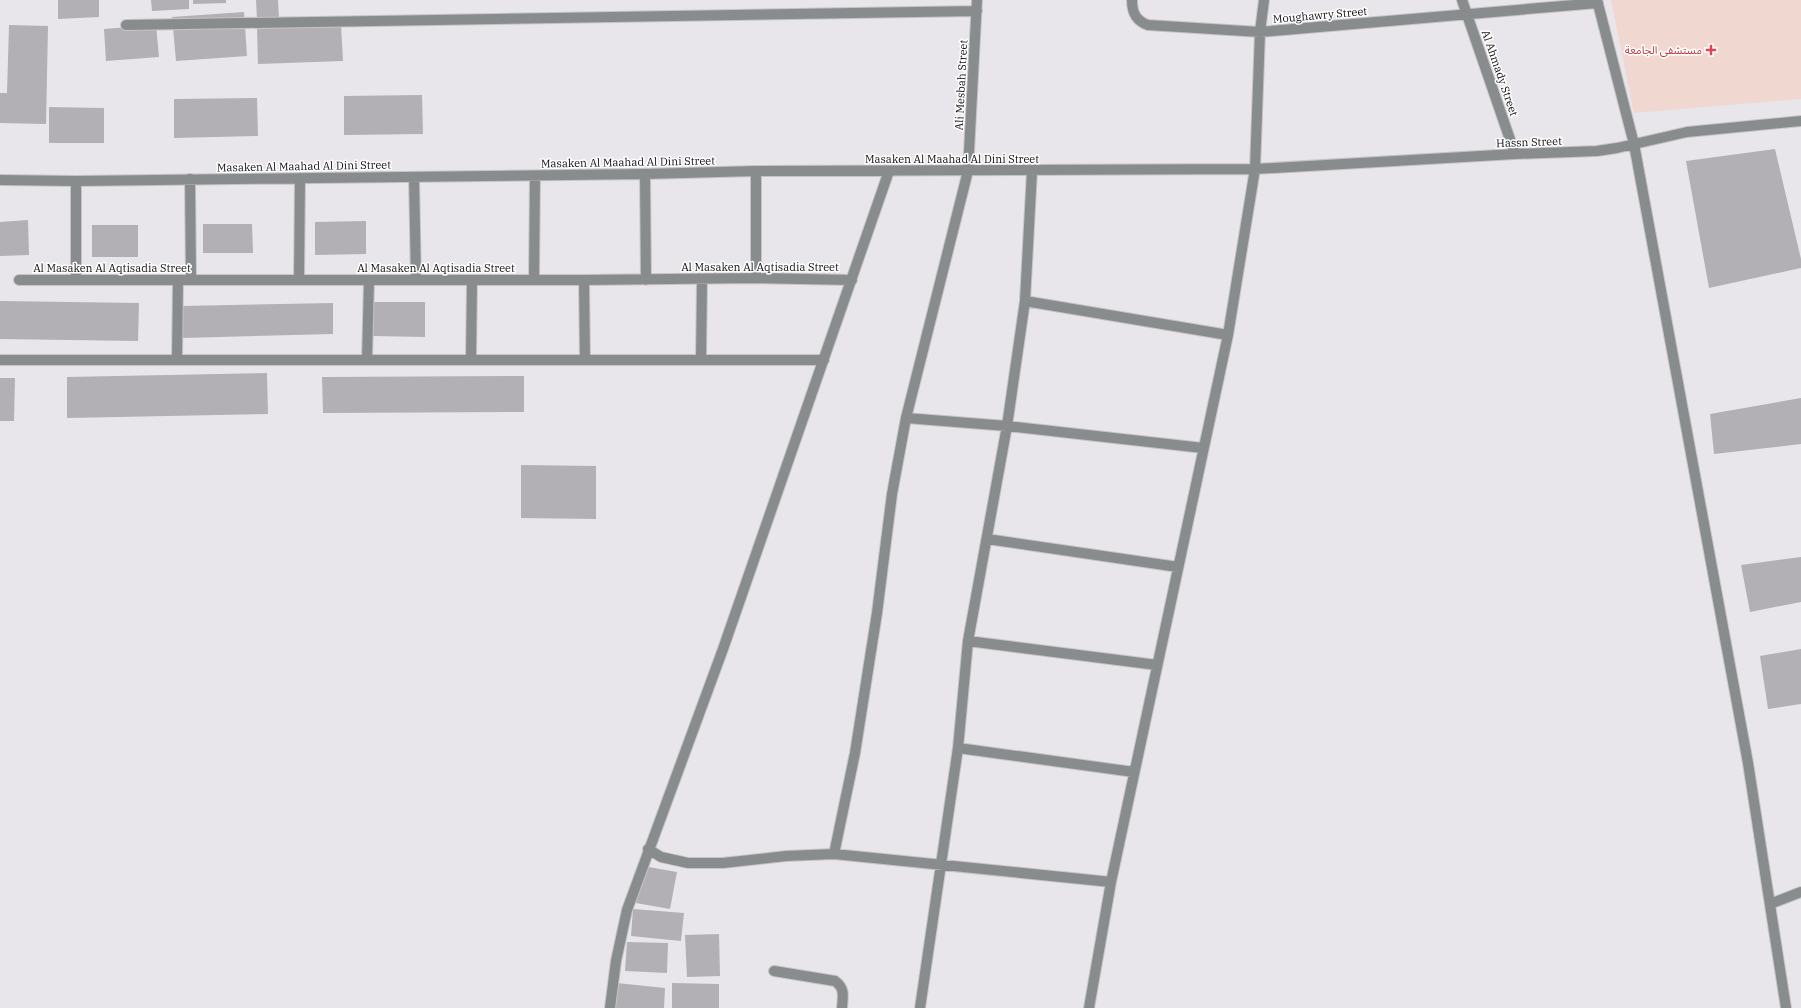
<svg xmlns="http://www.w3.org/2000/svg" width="1801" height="1008" viewBox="0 0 1801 1008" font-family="'IBM Plex Serif','Noto Sans Arabic',serif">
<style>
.medical{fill:#f0d7cf}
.building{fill:#b2b0b5}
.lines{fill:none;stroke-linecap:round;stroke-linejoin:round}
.minor-casing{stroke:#c5c4c8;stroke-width:12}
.minor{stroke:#898c8d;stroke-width:10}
.health-dot{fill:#e0444e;stroke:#fff;stroke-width:1.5}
.labels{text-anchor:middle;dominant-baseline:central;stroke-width:3;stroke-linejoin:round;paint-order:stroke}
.street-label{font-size:11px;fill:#0f0f10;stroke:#fff}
.health-label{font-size:11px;fill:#be3a42;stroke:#fff;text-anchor:end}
</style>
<rect width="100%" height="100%" fill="#e8e6eb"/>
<path class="medical" d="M1611 0H1801V99L1634 113Z"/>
<path class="building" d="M58 0H99V17L58 19Z
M151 0H189V9L152 11Z
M193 0H226V3L193 4Z
M256 0H278L279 19 257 20Z
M244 12 247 56 176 61 172 17Z
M9 25 48 26 46 124 0 123V93H7Z
M156 25 159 57 106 61 104 29Z
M341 25 343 61 258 64 257 28Z
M422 95 423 134 344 135V96Z
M257 98 258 136 174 138V99Z
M49 107 104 108V143H49Z
M1775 149 1801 259V268L1709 288 1686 161Z
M28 220 29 255 0 256V222Z
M366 221V254L315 255V222Z
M203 224H252L253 253H203Z
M92 225H138V257H92Z
M0 301 139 303 138 341 0 339Z
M374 302H425V337L373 336Z
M333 303V334L182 338 181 306Z
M267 373 268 414 67 418V377Z
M524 376V412L323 413 322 377Z
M0 378H15L14 421H0Z
M1801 398V444L1714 454 1710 414Z
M521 465 596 466V519L521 518Z
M1801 557V602L1750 612 1741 565Z
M1801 649V704L1768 709 1760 656Z
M643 866 677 872 670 909 636 903Z
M633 909 684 913 681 941 631 936Z
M719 934 720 976 687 977 685 935Z
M627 942 668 943 667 973 625 971Z
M617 983 665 988 664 1008H614Z
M672 983 719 984V1008H672Z"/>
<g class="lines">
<g class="minor-casing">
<path id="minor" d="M1132 0C1132 13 1136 21 1148 25L1260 32 1598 3
M1462 0 1515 154
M1597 0 1634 144 1748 763 1786 1008
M126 25 977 11
M756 171V278
M645 174 646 280
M414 177 416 280
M190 179 191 280
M0 180 76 181 645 174 756 171 1255 169 1515 154 1597 151 1617 148 1687 132 1801 121
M76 181V280
M19 280H584L756 278 852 280
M299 280 300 178
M534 280 535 176
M584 280 585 360
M1025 301 1228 335
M0 360H824
M177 360 178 280
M367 360 369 280
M471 360 472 280
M701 360 702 279
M906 418 1007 426 1203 448
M987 539 1178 567
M968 641 1157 665
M958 748 1134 772
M648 849 661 857 688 863H723L786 856 834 854 1111 882
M834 854 855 753 877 613 892 494 906 418 968 171 977 0
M1770 904 1801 892
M774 971 835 981C845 988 843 996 842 1008
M610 1008 616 961 627 910 723 649 889 171
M920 1008 958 748 968 641 1007 426 1025 301 1032 171
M1089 1008 1111 882 1228 335 1255 169 1260 32 1264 0"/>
</g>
<use href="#minor" class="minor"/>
</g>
<path class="health-dot" d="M1709 44h4v4h4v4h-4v4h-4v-4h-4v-4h4z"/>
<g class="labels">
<g class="street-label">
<text transform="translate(1320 15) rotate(-5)">Moughawry Street</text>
<text transform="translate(1500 73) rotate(71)">Al Ahmady Street</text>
<text transform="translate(961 85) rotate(-87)">Ali Mesbah Street</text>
<text transform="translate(1529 142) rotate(-2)">Hassn Street</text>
<text x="952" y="159">Masaken Al Maahad Al Dini Street</text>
<text transform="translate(628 162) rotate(-1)">Masaken Al Maahad Al Dini Street</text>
<text transform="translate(304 166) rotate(-1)">Masaken Al Maahad Al Dini Street</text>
<text x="760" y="267">Al Masaken Al Aqtisadia Street</text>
<text x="112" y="268">Al Masaken Al Aqtisadia Street</text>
<text x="436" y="268">Al Masaken Al Aqtisadia Street</text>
</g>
<g class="health-label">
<text x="1702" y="50">مستشفى الجامعة</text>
</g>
</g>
</svg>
